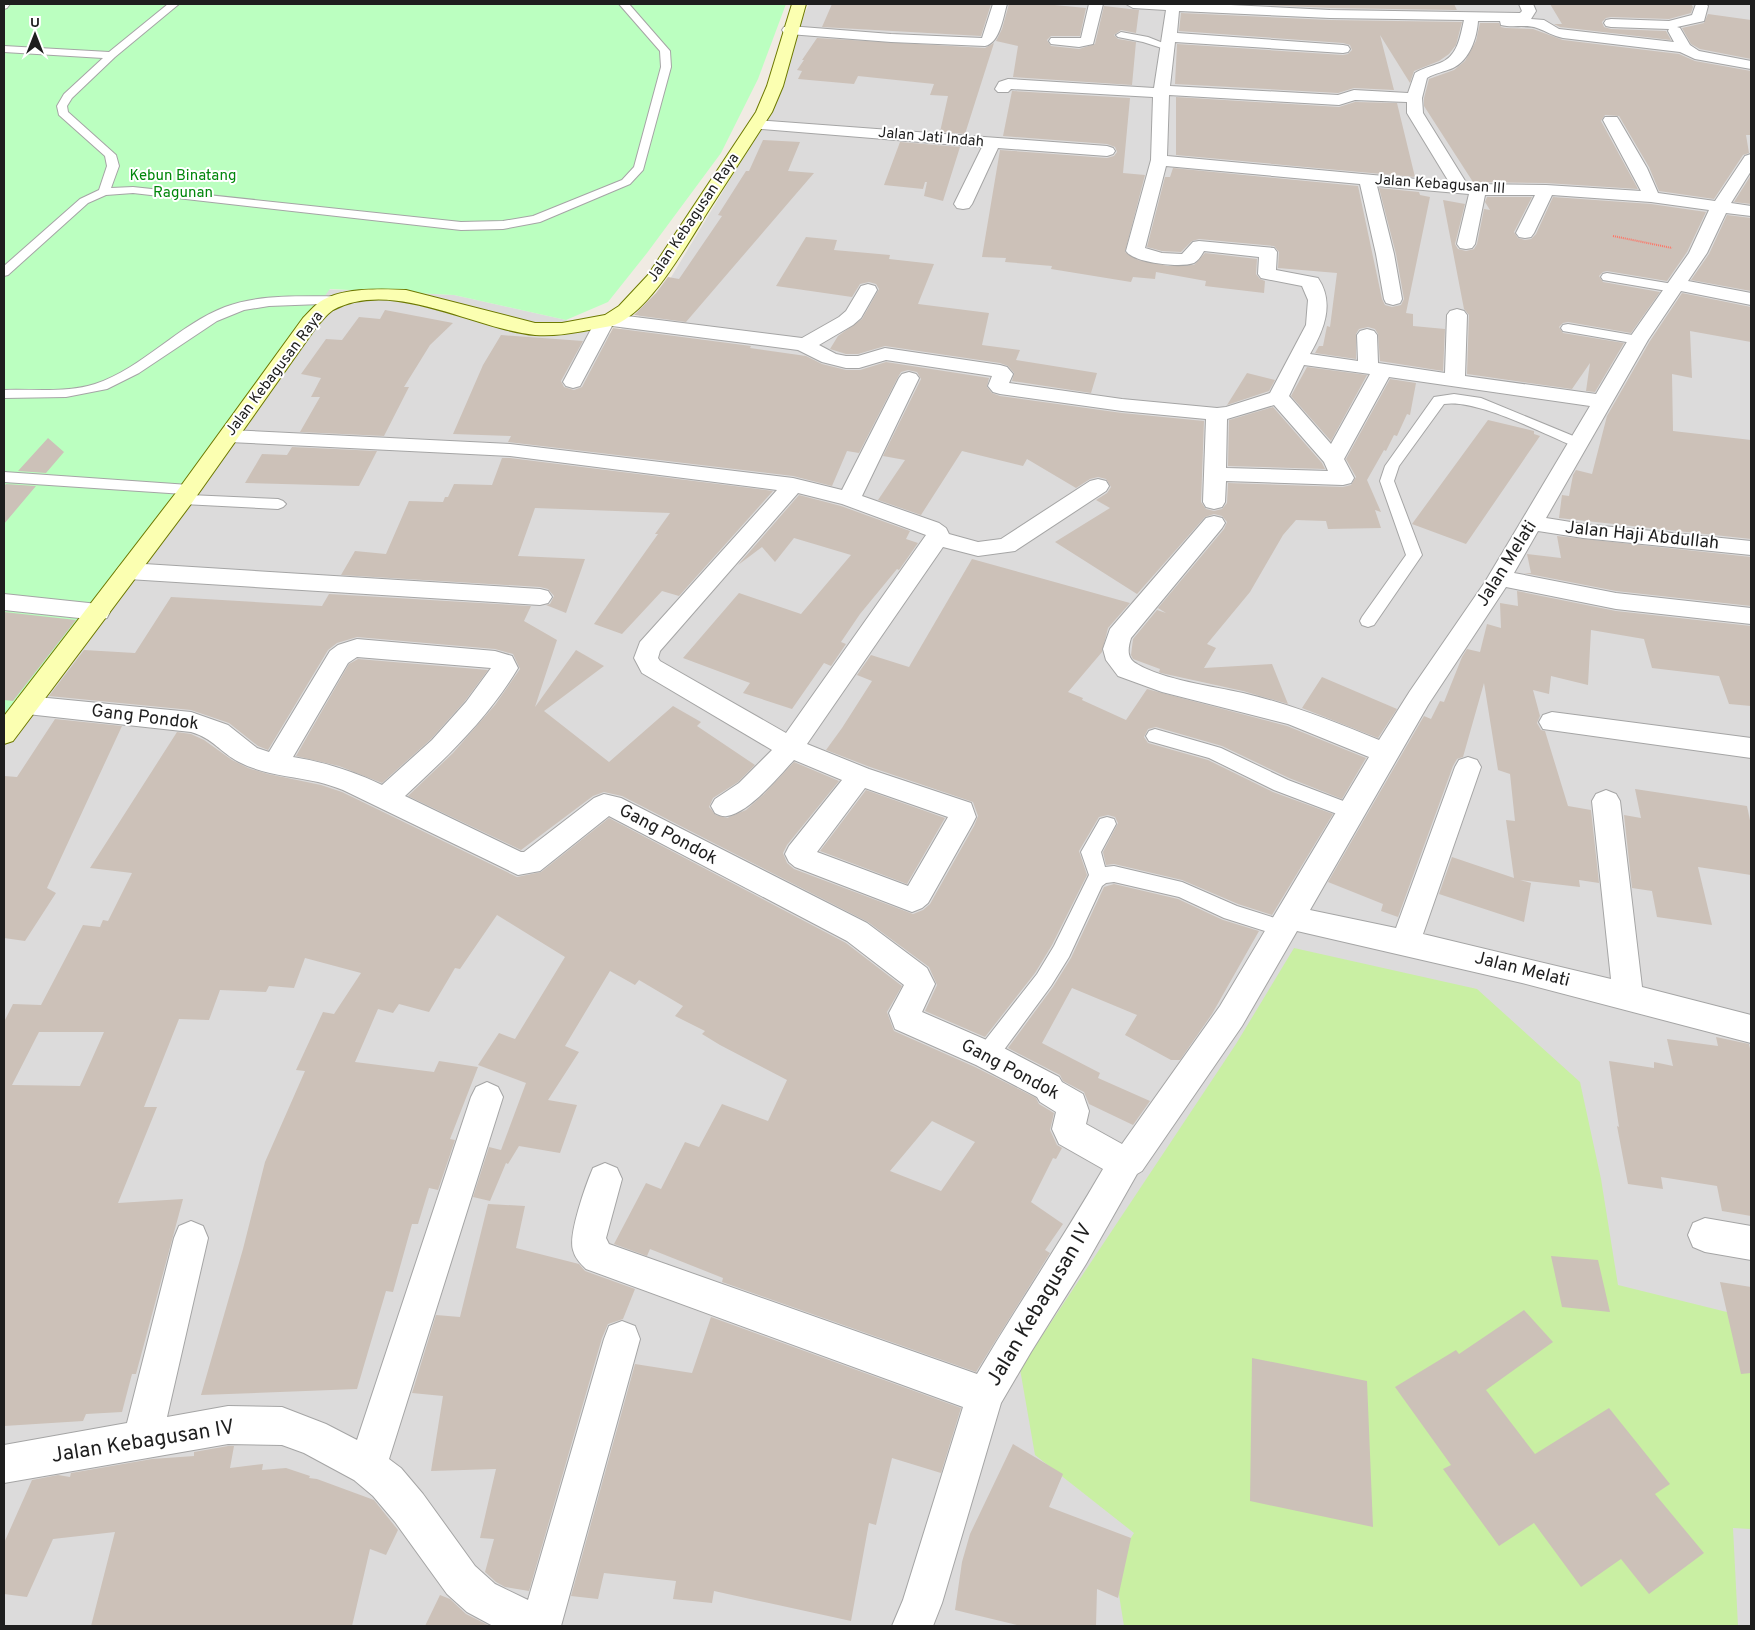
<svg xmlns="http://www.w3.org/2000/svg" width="1755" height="1630" viewBox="0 0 1755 1630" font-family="Overpass,sans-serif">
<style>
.residential{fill:#dcdbdb}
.grass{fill:#c9efa3}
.park{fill:#bbffc0}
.building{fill:#ccc1b8;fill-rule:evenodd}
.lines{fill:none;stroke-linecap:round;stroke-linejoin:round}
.service-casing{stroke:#a5a5a5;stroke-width:2}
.minor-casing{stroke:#a5a5a5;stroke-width:2}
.secondary-casing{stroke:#6d7900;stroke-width:2}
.path{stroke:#ff7364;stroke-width:2;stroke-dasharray:1 1;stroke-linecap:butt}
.service{fill:#fff;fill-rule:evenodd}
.minor{fill:#fff;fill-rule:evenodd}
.secondary{fill:#fbffb1;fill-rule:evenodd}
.labels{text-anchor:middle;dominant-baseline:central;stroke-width:4;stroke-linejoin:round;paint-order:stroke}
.far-street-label{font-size:15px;fill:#1e1e1e;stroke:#fff}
.far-park-label{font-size:15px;fill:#01870b;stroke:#fff}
.street-label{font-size:18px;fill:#1e1e1e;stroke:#fff}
.near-street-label{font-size:21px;fill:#1e1e1e;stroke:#fff}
</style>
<rect width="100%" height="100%" fill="#f0ebe3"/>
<path class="residential" d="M809 4H1751V1626H4V718L316 289 454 295 566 320 611 334 634 322 670 279 778 100 800 24Z"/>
<path class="grass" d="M1294 948 1477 989 1580 1082 1601 1179 1618 1285 1751 1318V1529L1733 1528 1738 1626H1124L1114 1564 1134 1533 1035 1455 1020 1369 1236 1044Z"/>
<path class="park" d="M4 4H786L758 79 721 153 647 253 608 302 566 320 454 295 330 289 4 719Z"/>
<path class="building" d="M832 4H991L981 36 822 27Z
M1009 4H1044L1086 8 1080 36H1051L1047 40 1051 46 1079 49 1095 44 1104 6 1139 10 1136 33 1121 30 1114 35 1118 39 1136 42 1132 85 1013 77 1018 46 996 41 1002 29Z
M1243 4H1454L1457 10 1330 8Z
M1550 4H1691L1693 7 1691 13 1669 19 1611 17 1606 18 1602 22 1604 27 1611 29 1666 31 1671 40 1560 27 1554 24H1562Z
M1181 13 1330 20 1462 22 1456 45 1449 54 1439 61 1414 71 1410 83 1380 35 1394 90 1354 88 1338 93 1175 84 1177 44 1343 55 1348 54 1352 50 1350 45 1343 43 1179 31Z
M1708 14 1751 20V59L1700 49 1691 44 1682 28 1704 23Z
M1480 23H1499L1501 27 1505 28 1533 29 1563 40 1679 54 1695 61 1751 71V135H1746L1749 153 1743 155 1714 199 1659 191 1649 167 1619 116 1605 115 1601 121 1638 189 1546 183 1473 182 1424 106V98L1429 79 1454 70 1465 61 1476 41Z
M817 38 985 48 994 43 965 134 940 132 948 96 930 95 934 84 858 76 854 84 798 79 802 71 797 70 804 60H802Z
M1012 91 1130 98 1123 173 1145 175 1125 252 1138 260 1168 266 1194 265 1205 253 1257 259 1256 274 1260 279 1265 281 1264 293 1205 286 1206 281 1156 272 1155 279 1133 277 1131 282 1051 269 1052 266 1005 262 1006 258 982 257 1000 150 1107 158 1114 156 1117 152 1115 147 1107 144 1003 136Z
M1176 97 1339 107 1355 102 1397 103 1415 177 1176 155Z
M763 140 800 142 788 171 814 173 686 322 634 315 656 293 668 277 679 279 722 216 718 215 746 171H749Z
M900 142 960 147 943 201 924 196 927 182H925L923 189 884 185Z
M1173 168 1358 186 1382 299 1385 305 1392 307 1401 305 1404 299 1396 254 1379 188 1419 192 1420 195 1430 197 1406 313 1413 314V326L1445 329 1443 371 1380 361 1378 334 1375 329 1368 327 1359 329 1356 334V359L1315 353 1319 346H1323L1327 326 1330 327 1337 273 1278 268 1279 252 1274 246 1199 239 1192 241 1181 252 1162 251 1147 247 1165 177H1170Z
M1751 175V204L1734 202Z
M1487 197H1532L1514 232 1518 238 1525 240 1531 239 1536 234 1553 197 1651 204 1706 212 1687 252 1667 281 1607 271 1603 272 1599 276 1603 282 1660 292 1631 333 1568 322 1563 323 1559 327 1563 333 1624 343 1595 392 1586 391 1590 363 1572 389 1467 374 1469 315 1464 309 1443 200 1465 204 1455 244 1458 249 1466 251 1474 249 1477 244 1484 209 1490 210 1485 202Z
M1727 215 1751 218V291L1691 280 1709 254Z
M806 237 837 240 834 250 890 255 889 259 934 264 918 304 989 313 982 345 1020 350 1016 360 1097 373 1091 393 1012 381 1014 373 1008 366 1000 363 885 346 858 354H846L830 349 838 336 862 319 879 289 876 284 869 282 860 284 852 297 776 286Z
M1682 293 1751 307V342L1690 331 1692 378 1672 374 1673 431 1751 440V539L1559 518 1562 495 1569 496 1573 475 1576 470 1592 474 1607 416 1650 341Z
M385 310 453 323 430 345 404 387H409L384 436 300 432 320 397H311L321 378 301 374 326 339 342 340 359 317 380 319Z
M613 328 751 346 750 348 806 356 822 364 846 370H860L886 362 989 378 987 387 992 393 1000 396 1122 413 1204 421 1201 502 1206 509 1214 511 1222 509 1227 503 1228 483 1343 487 1351 485 1356 477 1346 459 1390 379 1416 383 1410 415 1407 414 1397 436 1394 435 1386 451 1384 450 1367 480 1381 512 1375 510 1381 528 1328 529 1326 521 1296 520 1283 535 1250 592 1207 644 1216 648 1204 668 1272 664 1288 704 1243 691 1161 673 1159 672 1160 669 1133 659 1131 655 1133 639 1157 610 1166 613 1158 608 1224 529 1227 522 1222 516 1214 514 1205 517 1137 594 1055 542 1110 508 1096 500 1107 493 1111 487 1106 479 1098 477 1090 479 1076 488 1027 459 1023 466 962 451 921 515 878 500 905 460 883 456 921 379 917 372 908 370 901 372 898 377 859 453 847 451 832 486 793 476 508 442 511 436 453 434 483 365 501 335 583 341 561 381 564 387 574 390 582 387Z
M1307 367 1367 375 1331 441 1291 396Z
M1247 373 1275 380 1269 391 1227 405Z
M1273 407 1322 463 1325 469 1228 466 1229 420Z
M1488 420 1534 431V434L1540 436 1466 544 1412 524Z
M48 438 64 452 46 473 18 471Z
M292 447 377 451 359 486 245 483 262 454 287 455Z
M502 458H510L773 491 679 596 662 591 622 634 594 624 658 534H655L670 513 535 508 518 556 585 559 566 613 546 605 550 604 554 596 548 589 540 587 341 575 355 551 386 554 409 501 443 502 445 497H448L454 484 492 485Z
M6 484 36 486 4 524V486Z
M799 495 841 506 910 531 906 539 918 543 899 570 897 569 860 614 841 642 846 644 831 666 824 663 792 709 743 693 750 683 683 658 739 593 801 614 851 555 794 538 775 562 762 547 738 565Z
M1557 536 1751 557V606L1616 591 1524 573H1531L1527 554 1561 558Z
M972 559 1130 603 1108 628 1102 652 1068 692 1083 698 1082 700 1126 720 1147 689 1287 726 1366 758 1342 799 1289 778 1222 746 1156 727 1148 729 1144 737 1148 743 1208 760 1273 792 1333 814 1272 915 1238 904 1182 880 1114 864 1106 865 1103 852 1118 823 1115 817 1108 815 1099 817 1079 851 1087 875 1052 945 1035 973 985 1037 925 1011 937 985 929 967 868 922 622 796 604 792 593 796 521 850 408 796 453 753 495 705 520 669 513 654 495 649 357 637 337 643 328 650 268 750 258 746 229 723 191 710 49 696 84 650 135 653 171 597 322 606 329 594 531 606 524 621 557 640 535 707 576 650 604 666 544 711 609 762 673 706 701 722 697 726 755 765 738 782 713 798 709 807 716 815 727 818 746 810 764 794 794 762 839 781 787 845 783 853 787 863 794 869 913 914 923 910 930 904 974 826 978 816 973 802 870 767 826 750 842 728 872 681 857 675 871 655 909 667Z
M1517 591 1616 611 1751 626V706L1729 704 1719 676 1652 668 1644 639 1591 630 1588 685 1551 676 1549 694 1533 690 1540 716 1537 723 1541 730 1545 731 1568 806 1591 810 1599 883 1579 880 1580 887 1520 880 1531 883 1524 922 1439 894 1452 857 1514 878 1506 820 1515 821 1510 774 1498 770 1484 683 1463 757 1457 759 1453 766 1398 917 1381 911 1383 904 1328 882 1424 716 1431 719 1440 701 1444 702 1462 657 1467 649 1480 652 1487 624 1501 628 1500 603 1518 606Z
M4 612 76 620 13 701 4 700Z
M358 659 488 670 465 701 431 739 382 783 339 766 296 756 349 664Z
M1322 677 1397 709 1378 738 1302 708Z
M55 719 122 726 47 888 56 893 25 941 4 938V776L17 777Z
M177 732 191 734 204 740 232 760 248 768 268 774 321 785 342 792 517 877 541 872 609 818 846 943 902 986 887 1012 894 1031 975 1067 1036 1098 1039 1104 1054 1113 1050 1130 1057 1145 1062 1148 1056 1159 1053 1158 1031 1202 1063 1224 1045 1250 1050 1253 976 1372 722 1282 723 1278 650 1249 647 1256 614 1244 646 1183 661 1189 685 1142 699 1147 722 1104 768 1121 787 1080 720 1045 702 1034 705 1031 675 1016 683 1006 639 980 635 985 610 971 565 1046 579 1052 548 1100 577 1105 560 1153 519 1146 508 1164 506 1163 490 1201 473 1197 489 1147 501 1150 526 1083 478 1065 499 1033 515 1039 565 957 497 915 460 969 455 968 429 1012 399 1004 393 1013 378 1009 355 1062 434 1072 439 1061 478 1067 450 1139 455 1140 438 1190 429 1188 418 1224H412L393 1292 386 1291 357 1389 201 1395 243 1249 265 1162 305 1071 296 1070 323 1012 334 1014 361 973 305 958 294 988 269 986 266 992 220 990 209 1020 179 1019 144 1107H157L118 1203 183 1199 136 1374H132L122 1412 86 1414 83 1421 4 1426V1022L13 1004 41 1005 83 925 100 927 103 920 108 921 132 873 90 868ZM39 1032H104L80 1086 12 1085ZM932 1121 975 1142 941 1191 890 1171Z
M1635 789 1747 806 1751 825V875L1698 867 1712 925 1657 917 1652 891 1632 888 1624 815 1641 818Z
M866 790 945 818 907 884 820 851Z
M1114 884 1178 899 1223 920 1259 931 1212 1014 1180 1060H1171L1125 1035 1137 1015 1072 988 1042 1043 1100 1073 1098 1078 1150 1101 1133 1125 1089 1104 1084 1092 1063 1081 1060 1075 1008 1048 1053 987 1071 958 1104 887Z
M1716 1037 1749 1044 1751 1053V1216L1722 1211 1717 1186 1661 1177 1663 1189 1628 1184 1617 1126 1619 1127 1609 1061 1654 1068V1062L1673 1066 1667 1039 1718 1046Z
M488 1204 525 1206 516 1248 579 1264 585 1271 635 1289 623 1319 608 1324 602 1338 529 1591 505 1587 496 1582 485 1572 494 1539 480 1538 496 1469 431 1471 443 1396 412 1393 436 1315 460 1317Z
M1551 1256 1598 1260 1610 1312 1562 1307Z
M1720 1282 1751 1287V1373L1741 1374Z
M1524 1310 1553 1342 1486 1390 1535 1454 1609 1408 1670 1484 1655 1494 1704 1553 1649 1594 1621 1559 1581 1587 1534 1523 1499 1546 1443 1469 1451 1465 1395 1387 1456 1350 1459 1354Z
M711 1317 961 1408 941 1473 892 1458 876 1525 869 1523 851 1621 714 1591 712 1603 673 1599 676 1581 604 1573 598 1599 571 1596 635 1364 692 1373Z
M1252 1358 1367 1381 1373 1527 1250 1501Z
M1013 1444 1063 1474 1049 1507 1131 1538 1118 1598 1097 1589 1096 1626H1021L955 1610 962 1562 970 1534Z
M228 1446H234L230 1468 263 1464 262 1470 286 1468 310 1476 309 1478 317 1479 374 1500 398 1530 386 1555 370 1549 352 1626H91L115 1532 53 1539 27 1597 4 1594V1543L32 1480 58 1475 70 1477 71 1473 152 1459 194 1456V1452Z
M440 1595 450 1599 466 1614 490 1626H425Z"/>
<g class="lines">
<g class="service-casing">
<path id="service" d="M4 4H10L7 8 4 9Z
M168 4H179L115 57 72 98 67 106 68 112 116 155 119 166 111 188 133 187 461 222 503 221 533 216 622 180 634 167 661 67 660 51 619 4H629L670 51 671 67 643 170 630 184 540 222 503 229 461 230 133 193 106 195 88 203 8 275 4 276V266L80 199 99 190 107 166 105 156 59 115 57 106 64 94 103 58 4 52V46L109 52Z
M1121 32 1148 37 1173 47 1168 50 1143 42 1118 37 1116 35Z
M1607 273 1673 284 1679 288 1673 292 1603 280 1601 277 1603 274Z
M342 296 348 300 347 303 269 306 244 310 217 321 139 373 107 389 66 397 4 398V390C34 389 66 393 95 384 143 368 178 325 225 307 262 293 304 297 342 296Z
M1568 324 1638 336 1645 340 1638 344 1563 331 1561 328 1563 325Z
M1454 394 1481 398 1583 440 1585 443 1583 446H1573C1540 432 1477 399 1444 404L1399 466 1394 481 1422 555 1374 625 1368 627 1362 625 1360 621 1362 617 1406 555 1380 481 1385 466 1434 397Z
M4 472 189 485 194 487 197 490 194 493 189 495 278 499 283 501 286 504 283 507 278 509 183 504 178 502 175 499 178 496 184 494 4 482Z
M1155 729 1221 748 1288 780 1359 807 1361 812 1359 817 1352 819 1345 817 1274 790 1209 758 1149 741 1146 736 1149 731Z
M1107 817 1114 819 1116 824 1101 852 1105 867 1114 866 1182 882 1237 906 1291 923 1294 929 1291 935 1284 937 1224 918 1179 897 1114 882 1106 883 1102 886 1069 957 1051 986 995 1062 987 1065 979 1062 976 1055 979 1048 1037 974 1054 946 1089 875 1081 852 1100 819Z"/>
</g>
<g class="minor-casing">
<path id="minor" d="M993 4H1007C1003 17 1000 43 985 46L891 42 789 34 784 33 782 30 784 27 789 26 891 34 982 38Z
M1089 4H1103L1093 44 1079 47 1051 44 1049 41 1051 38H1081Z
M1126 4H1210L1330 10 1520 13 1522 11 1519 4H1533L1536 11 1531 19 1544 20 1559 29 1674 42 1668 31 1669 29 1611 27 1606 26 1604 23 1606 20 1611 19 1669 21 1692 15 1696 4H1706L1708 6 1704 21 1677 27 1680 28 1690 45 1699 51 1751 61V69L1695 59 1680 52 1563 38C1553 36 1546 31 1537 28 1527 24 1512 28 1501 25L1500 21H1478C1477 37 1470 60 1453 68 1444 72 1435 73 1427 78L1422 98 1423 113 1467 184 1546 185 1641 191 1603 120 1605 117H1617L1619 120 1647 168 1658 193 1715 201 1745 156 1751 154V171L1731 203 1751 206V216L1726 213 1707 253 1688 281 1751 293V305L1681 291 1648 340 1546 518 1583 524 1751 541V555L1583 538 1538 531 1514 573 1616 593 1751 608V624L1616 609 1506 587 1428 705 1310 910 1396 928 1455 767 1459 760 1468 757 1477 760 1481 767 1423 934 1611 979 1592 801 1596 794 1606 790 1616 794 1620 801 1642 987 1751 1015V1043L1522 983 1297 931 1242 1026 1142 1171 1137 1174 1086 1264 1031 1352 1001 1403 942 1603 933 1626H892L903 1600 963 1407 586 1269C580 1263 575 1258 573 1250 568 1235 586 1184 593 1168L605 1163 617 1168 622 1179 606 1238 609 1244 977 1374C1018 1305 1063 1238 1103 1169L1059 1144 1052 1129 1056 1112 1040 1102 1037 1097 976 1065 895 1029 889 1013 904 985 847 941 609 816 540 871 518 875 343 790C335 787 327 784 318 782 292 776 264 775 239 762 221 753 213 738 191 732L27 714 18 712 14 705 18 698 27 696 191 712 228 725 257 748 269 752 330 651 338 645 357 639 495 651 512 656 518 668C488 718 447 757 405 796L521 852H524L594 798 604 794 621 798 867 923 927 968 935 984 922 1012 998 1045 1059 1077 1062 1082 1083 1094 1089 1111 1086 1124 1122 1144 1220 1006 1369 757 1288 724 1162 692 1118 676 1106 660 1103 649 1110 629 1206 518 1214 516 1222 518 1225 523 1222 528 1131 638C1128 648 1126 658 1137 664 1164 680 1212 686 1243 693 1290 704 1335 722 1379 740L1410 691 1485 582 1590 406 1389 377 1344 459 1354 478 1351 483 1343 485 1226 481 1225 502 1222 507 1214 509 1206 507 1203 502 1206 419 1122 411 1000 394 993 392 988 386 992 376 886 360 859 368H846L822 362 798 350 612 326 580 386 573 388 566 386 563 382 597 318 611 314 802 338 839 317 846 311 861 286 868 284 875 286 877 290 861 318 853 325 819 345 836 354 846 356H858L885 348 1000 365 1007 367 1013 374 1009 383 1122 399 1217 408 1226 407 1270 393 1306 325 1308 300 1302 286 1261 278 1258 274 1259 257 1204 251C1201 256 1199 260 1194 263 1180 268 1134 263 1126 251L1151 160 1153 97 1011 89 1008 92H998L995 89 999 82 1008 79 1154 88 1166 10 1133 8ZM1179 11 1330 18 1464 20C1460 37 1458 56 1440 63 1432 66 1423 68 1415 73L1408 93 1354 90 1338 95 1170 86 1175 42 1343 53 1348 52 1350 49 1348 46 1343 45 1177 33ZM1169 95 1339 105 1355 100 1407 102V113L1449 182 1167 156ZM1166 166 1360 184 1376 254 1384 299 1386 303 1393 305 1400 303 1402 299 1394 254 1377 186 1469 194 1457 244 1460 248 1466 249 1472 248 1475 244 1485 195H1535L1516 233 1519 237 1525 238 1531 237 1534 233 1552 195 1651 202 1709 210 1689 253 1628 340 1596 394 1465 376 1467 315 1464 311 1457 309 1450 311 1447 315 1445 373 1378 363 1377 335 1374 331 1367 329 1360 331 1357 335 1358 361 1310 354C1324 330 1335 303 1318 278L1276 270 1277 252 1274 248 1199 241 1193 242 1182 254 1162 253 1145 248ZM1304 365 1370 374 1331 444 1289 396ZM1274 405 1324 462 1328 471 1226 468 1227 419ZM357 657 491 668 466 702 432 740 382 785C353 771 324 762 293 757L348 663Z
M756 120 1107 146 1113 148 1115 151 1113 154 1107 156 998 148 972 204 969 208 963 209 957 208 954 204 982 147 750 128 748 125 750 122Z
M909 372 916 374 919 378 862 496 939 523 946 528 949 534 978 542 1001 539 1090 481 1098 479 1106 481 1109 486 1106 491 1015 551 978 556 943 547 807 744 869 769 971 803 976 817 972 825 928 903 922 908 912 912 795 867 789 862 785 854 789 846 842 780 794 760C779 776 749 813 727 816 723 817 719 815 715 813L711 806 715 799 739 783 772 750 642 673 634 658 640 642 777 490 510 456 229 442 222 440 218 436 222 432 229 430 510 444 793 478 842 490 899 378 902 374ZM798 493 842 504 926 535 786 733 660 661 658 658 660 651ZM865 788 948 817 908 886 817 852Z
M128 563 540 589 548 591 552 597 548 603 540 605 128 579 120 576 116 571 120 566Z
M4 594 98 604 107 606 110 612 107 618 98 620 4 610Z
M1552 712 1751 738V758L1543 729 1539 722 1543 715Z
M487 1082 498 1087 503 1097 389 1459 401 1468 423 1494 475 1566 495 1584 528 1600 604 1339 609 1326 622 1321 635 1326 640 1339 561 1626H493L467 1612 447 1594 395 1522 373 1496 354 1480 304 1453 282 1445 228 1444 4 1483V1445L127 1423 174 1238 179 1226 191 1221 203 1226 208 1238 167 1417 228 1406 282 1407 326 1424 357 1440 471 1097 476 1087Z
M1705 1218 1751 1226V1260L1705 1252 1693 1247 1688 1235 1693 1223Z"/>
</g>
<g class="secondary-casing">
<path id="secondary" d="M792 4H806L783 86 772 112C752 143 732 174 712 205 691 237 649 316 611 326 586 330 561 337 535 335 474 329 393 278 333 310 327 314 322 321 317 326L191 504 13 741 4 744V716L175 494 303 318C308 313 312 308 317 304 339 287 380 289 406 290L535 323H562L605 315 619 306 648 275 756 112 767 86Z"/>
</g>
<path class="path" d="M1613 236 1672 248"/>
<use href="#service" class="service"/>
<use href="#minor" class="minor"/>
<use href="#secondary" class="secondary"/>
</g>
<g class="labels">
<g class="far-street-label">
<text transform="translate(931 138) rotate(5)">Jalan Jati Indah</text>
<text transform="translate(1440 185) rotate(4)">Jalan Kebagusan III</text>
<text transform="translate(694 218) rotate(-56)">Jalan Kebagusan Raya</text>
<text transform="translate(275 374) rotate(-53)">Jalan Kebagusan Raya</text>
</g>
<g class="far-park-label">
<text x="183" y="176">Kebun Binatang<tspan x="183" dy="17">Ragunan</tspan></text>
</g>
<g class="street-label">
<text transform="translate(1642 536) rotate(6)">Jalan Haji Abdullah</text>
<text transform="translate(1507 564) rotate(-58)">Jalan Melati</text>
<text transform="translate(145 718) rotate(7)">Gang Pondok</text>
<text transform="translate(668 835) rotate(28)">Gang Pondok</text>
<text transform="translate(1522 970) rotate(14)">Jalan Melati</text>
<text transform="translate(1010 1070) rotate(28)">Gang Pondok</text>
</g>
<g class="near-street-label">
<text transform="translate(1040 1305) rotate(-59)">Jalan Kebagusan IV</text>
<text transform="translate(143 1442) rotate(-9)">Jalan Kebagusan IV</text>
</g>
</g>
<rect width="1755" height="1630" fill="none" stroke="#1e1e1e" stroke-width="10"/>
<g transform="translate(35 35)" stroke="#ffffff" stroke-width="4" paint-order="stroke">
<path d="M0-4L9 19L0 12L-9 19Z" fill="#1e1e1e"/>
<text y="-8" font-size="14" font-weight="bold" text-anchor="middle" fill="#1e1e1e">U</text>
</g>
</svg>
